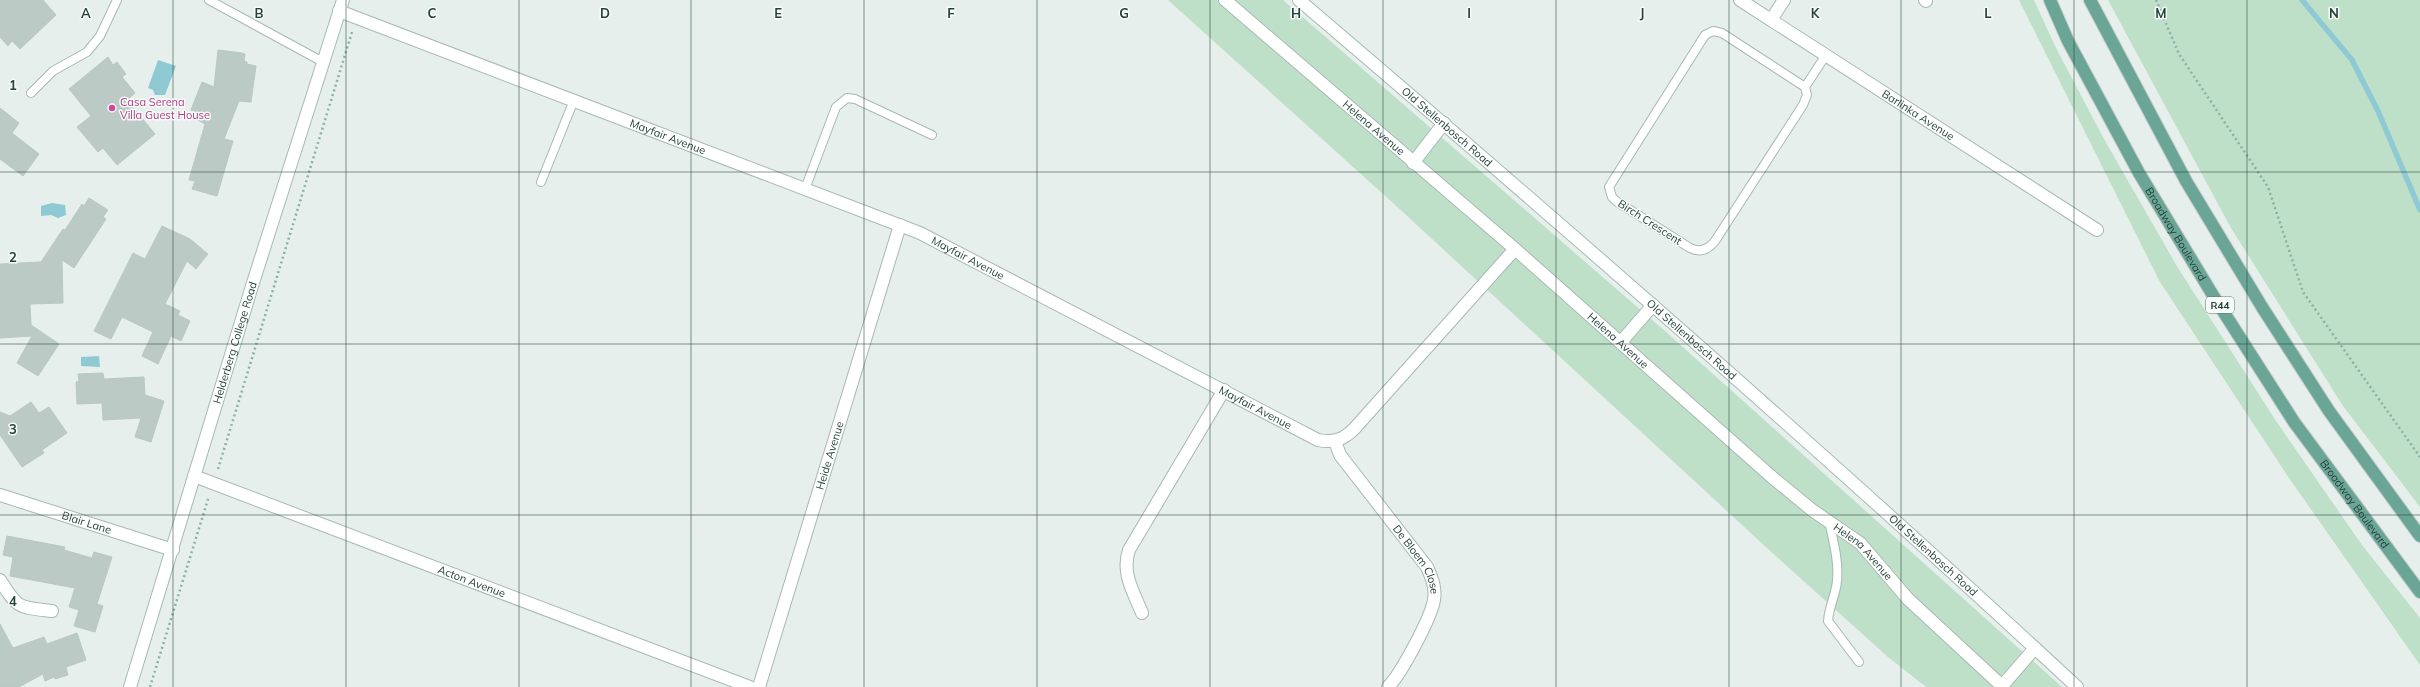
<svg xmlns="http://www.w3.org/2000/svg" width="2420" height="687" viewBox="0 0 2420 687" font-family="Mulish,sans-serif">
<style>
.green{fill:#bfe0c8}
.water{fill:#8ec9d4}
.lines{fill:none;stroke-linecap:round;stroke-linejoin:round}
.stream{stroke:#8ec9d4;stroke-width:5.5}
.building{fill:#bbcac4;stroke:#b8c9c2}
.lane-casing{stroke:#a8b8b2;stroke-width:10}
.street-casing{stroke:#a8b8b2;stroke-width:14}
.secondary-casing{stroke:#a4bbb3;stroke-width:14}
.primary-casing{stroke:#c2cac8;stroke-width:14}
.path{stroke:#86b3a5;stroke-width:2.5;stroke-dasharray:2 3;stroke-linecap:butt}
.lane{stroke:#fff;stroke-width:8}
.street{stroke:#fff;stroke-width:12}
.secondary{stroke:#fff;stroke-width:12}
.primary{stroke:#6aa596;stroke-width:12}
.grid{fill:none;stroke:#24423a;stroke-width:1;stroke-opacity:0.55}
.hotel-dot{fill:#d1479c;stroke:#f7fbf9;stroke-width:1.5}
.labels{text-anchor:middle;dominant-baseline:central;stroke-width:3;stroke-linejoin:round;paint-order:stroke}
.shield{fill:#f7fbf9;stroke:#637a73;stroke-width:1}
.shield-label{font-size:10px;font-weight:bold;fill:#24423a}
.hotel-label{font-size:11px;fill:#b23c85;stroke:#f7fbf9;text-anchor:start}
.street-label{font-size:11px;fill:#24423a;stroke:#f7fbf9}
.grid-label{font-size:13px;text-anchor:middle;font-weight:bold;fill:#24423a;stroke:#f7fbf9;stroke-width:3;stroke-linejoin:round;paint-order:stroke}
</style>
<rect width="100%" height="100%" fill="#e6efeb"/>
<path class="green" d="M1168 0H1283L1665 331 2062 687H1926L1888 657 1767 548 1393 203Z
M2019 0H2034L2056 48 2104 139 2178 268 2276 421 2362 545 2420 618V665L2289 478 2160 282Z
M2108 0H2420V507L2343 406 2231 228Z"/>
<path class="water" d="M158 60 176 66 165 95H155L153 90 148 88Z
M52 203 65 205 66 215 58 218 51 215 41 216V206Z
M99 356 100 367 81 366V357Z"/>
<g class="lines">
<path class="stream" d="M2302 0 2352 60 2378 111 2420 210"/>
</g>
<path class="building" d="M0 0H43L56 15 20 49 12 41 8 46 0 37Z
M218 50 242 53 245 54 244 61 247 62V64L256 66 251 102 239 101 224 139 233 141 217 196 192 189 195 181 189 180 205 124 194 118 197 112 191 110 202 82 214 87Z
M108 57 113 65 117 62 126 74 122 77 135 93 127 100 155 134 117 165 103 148 98 152 77 127 91 116 69 89Z
M0 108 19 123 12 133 39 154 23 176 0 159Z
M89 198 108 210 103 217 106 219 74 268 62 260 63 303 30 304 31 325 59 344 38 376 17 363 32 336 0 338V264L41 262 63 229 65 230 82 204 84 206Z
M162 226 190 239 208 254 196 269 187 261 165 304 180 311 178 315 190 321 181 341 171 336 158 364 142 356 153 332 122 317 111 339 94 331 133 253 145 259Z
M103 373 104 379 144 377 145 395 164 401 151 442 135 437 141 418 103 420 102 403 77 404 76 382 79 381 78 374Z
M31 402 39 413 49 407 67 433 42 450 44 453 22 467 0 435V412L10 416Z
M7 536 65 547 64 550 92 558 94 552 112 557 97 604 103 606 95 632 74 626 79 610 69 607 75 588 10 576 13 557 3 555Z
M0 624 13 648 44 637 47 644 77 633 86 660 66 667 68 675 55 679 54 677 45 681 43 674 19 687H0Z"/>
<g class="lines">
<g class="lane-casing">
<path id="lane" d="M209 0 323 62
M1713 31 1722 33 1805 87 1807 95 1803 105 1715 241C1708 250 1700 253 1690 248L1616 201 1612 197 1609 187 1705 35Z
M1805 87 1826 55
M31 93 53 71 87 52 100 36 117 0
M541 182 574 100
M805 189 836 107 847 98 855 99 932 135
M1829 521C1833 540 1839 561 1837 581 1836 594 1829 606 1828 621L1859 662"/>
</g>
<g class="street-casing">
<g id="street">
<path id="s1" d="M1225 0 1515 249 1773 478 1812 510 1860 543 1908 599 2003 687"/>
<path id="s2" d="M1740 0 2097 230"/>
<path d="M1925 0 1926 1"/>
<path id="s3" d="M339 11 920 233 1318 440C1333 443 1343 440 1354 429L1515 249"/>
<path d="M1771 20 1784 0"/>
<path d="M1413 163 1444 123"/>
<path d="M1621 342 1653 305"/>
<path id="s4" d="M1335 441 1340 455 1427 567C1432 578 1436 588 1434 600 1431 618 1401 674 1388 687"/>
<path id="s5" d="M194 476 750 687"/>
<path id="s6" d="M0 495 173 550"/>
<path d="M0 580C18 609 18 607 52 611"/>
<path d="M1142 613C1134 593 1121 573 1129 550L1224 390"/>
<path d="M2002 686 2035 648"/>
<path id="s7" d="M759 687 900 225"/>
</g>
</g>
<g class="secondary-casing">
<g id="secondary">
<path id="s8" d="M1299 0C1562 224 1824 452 2077 687"/>
<path id="s9" d="M130 687 252 286 343 0"/>
</g>
</g>
<g class="primary-casing">
<g id="primary">
<path id="s10" d="M2050 0 2068 41 2139 173 2214 297 2294 422 2420 592"/>
<path d="M2090 0 2186 181 2262 307 2329 411 2420 536"/>
</g>
</g>
<path class="path" d="M2156 0 2179 54 2268 187 2303 292 2420 457
M218 469 352 32
M150 687 209 496"/>
<use href="#lane" class="lane"/>
<use href="#street" class="street"/>
<use href="#secondary" class="secondary"/>
<use href="#primary" class="primary"/>
</g>
<path class="grid" d="M173 0V687M346 0V687M519 0V687M691 0V687M864 0V687M1037 0V687M1210 0V687M1383 0V687M1556 0V687M1729 0V687M1901 0V687M2074 0V687M2247 0V687M0 172H2420M0 344H2420M0 515H2420"/>
<circle class="hotel-dot" cx="112" cy="108" r="4"/>
<g class="labels">
<rect class="shield" x="2206" y="297" width="28" height="16" rx="3"/>
<g class="shield-label">
<text x="2220" y="305">R44</text>
</g>
<g class="hotel-label">
<text x="120" y="102">Casa Serena<tspan x="120" dy="13">Villa Guest House</tspan></text>
</g>
<g class="street-label">
<text stroke="none"><textPath href="#s2" startOffset="212">Barlinka Avenue</textPath></text>
<text stroke="none"><textPath href="#s8" startOffset="195">Old Stellenbosch Road</textPath></text>
<text stroke="none"><textPath href="#s1" startOffset="196">Helena Avenue</textPath></text>
<text stroke="none"><textPath href="#s3" startOffset="352">Mayfair Avenue</textPath></text>
<text transform="translate(1650 222) rotate(33)">Birch Crescent</text>
<text stroke="none"><textPath href="#s10" startOffset="266">Broadway Boulevard</textPath></text>
<text stroke="none"><textPath href="#s3" startOffset="676">Mayfair Avenue</textPath></text>
<text stroke="none"><textPath href="#s1" startOffset="520">Helena Avenue</textPath></text>
<text stroke="none"><textPath href="#s8" startOffset="519">Old Stellenbosch Road</textPath></text>
<text stroke="none"><textPath href="#s9" startOffset="360">Helderberg College Road</textPath></text>
<text stroke="none"><textPath href="#s3" startOffset="1000">Mayfair Avenue</textPath></text>
<text stroke="none"><textPath href="#s7" startOffset="242">Heide Avenue</textPath></text>
<text stroke="none"><textPath href="#s10" startOffset="590">Broadway Boulevard</textPath></text>
<text stroke="none"><textPath href="#s6" startOffset="91">Blair Lane</textPath></text>
<text stroke="none"><textPath href="#s1" startOffset="844">Helena Avenue</textPath></text>
<text stroke="none"><textPath href="#s8" startOffset="843">Old Stellenbosch Road</textPath></text>
<text stroke="none"><textPath href="#s4" startOffset="145">De Bloem Close</textPath></text>
<text stroke="none"><textPath href="#s5" startOffset="297">Acton Avenue</textPath></text>
</g>
</g>
<g class="grid-label">
<text x="86" y="18">A</text>
<text x="259" y="18">B</text>
<text x="432" y="18">C</text>
<text x="605" y="18">D</text>
<text x="778" y="18">E</text>
<text x="951" y="18">F</text>
<text x="1124" y="18">G</text>
<text x="1296" y="18">H</text>
<text x="1469" y="18">I</text>
<text x="1642" y="18">J</text>
<text x="1815" y="18">K</text>
<text x="1988" y="18">L</text>
<text x="2161" y="18">M</text>
<text x="2334" y="18">N</text>
<text x="13" y="90">1</text>
<text x="13" y="262">2</text>
<text x="13" y="434">3</text>
<text x="13" y="606">4</text>
</g>
</svg>
